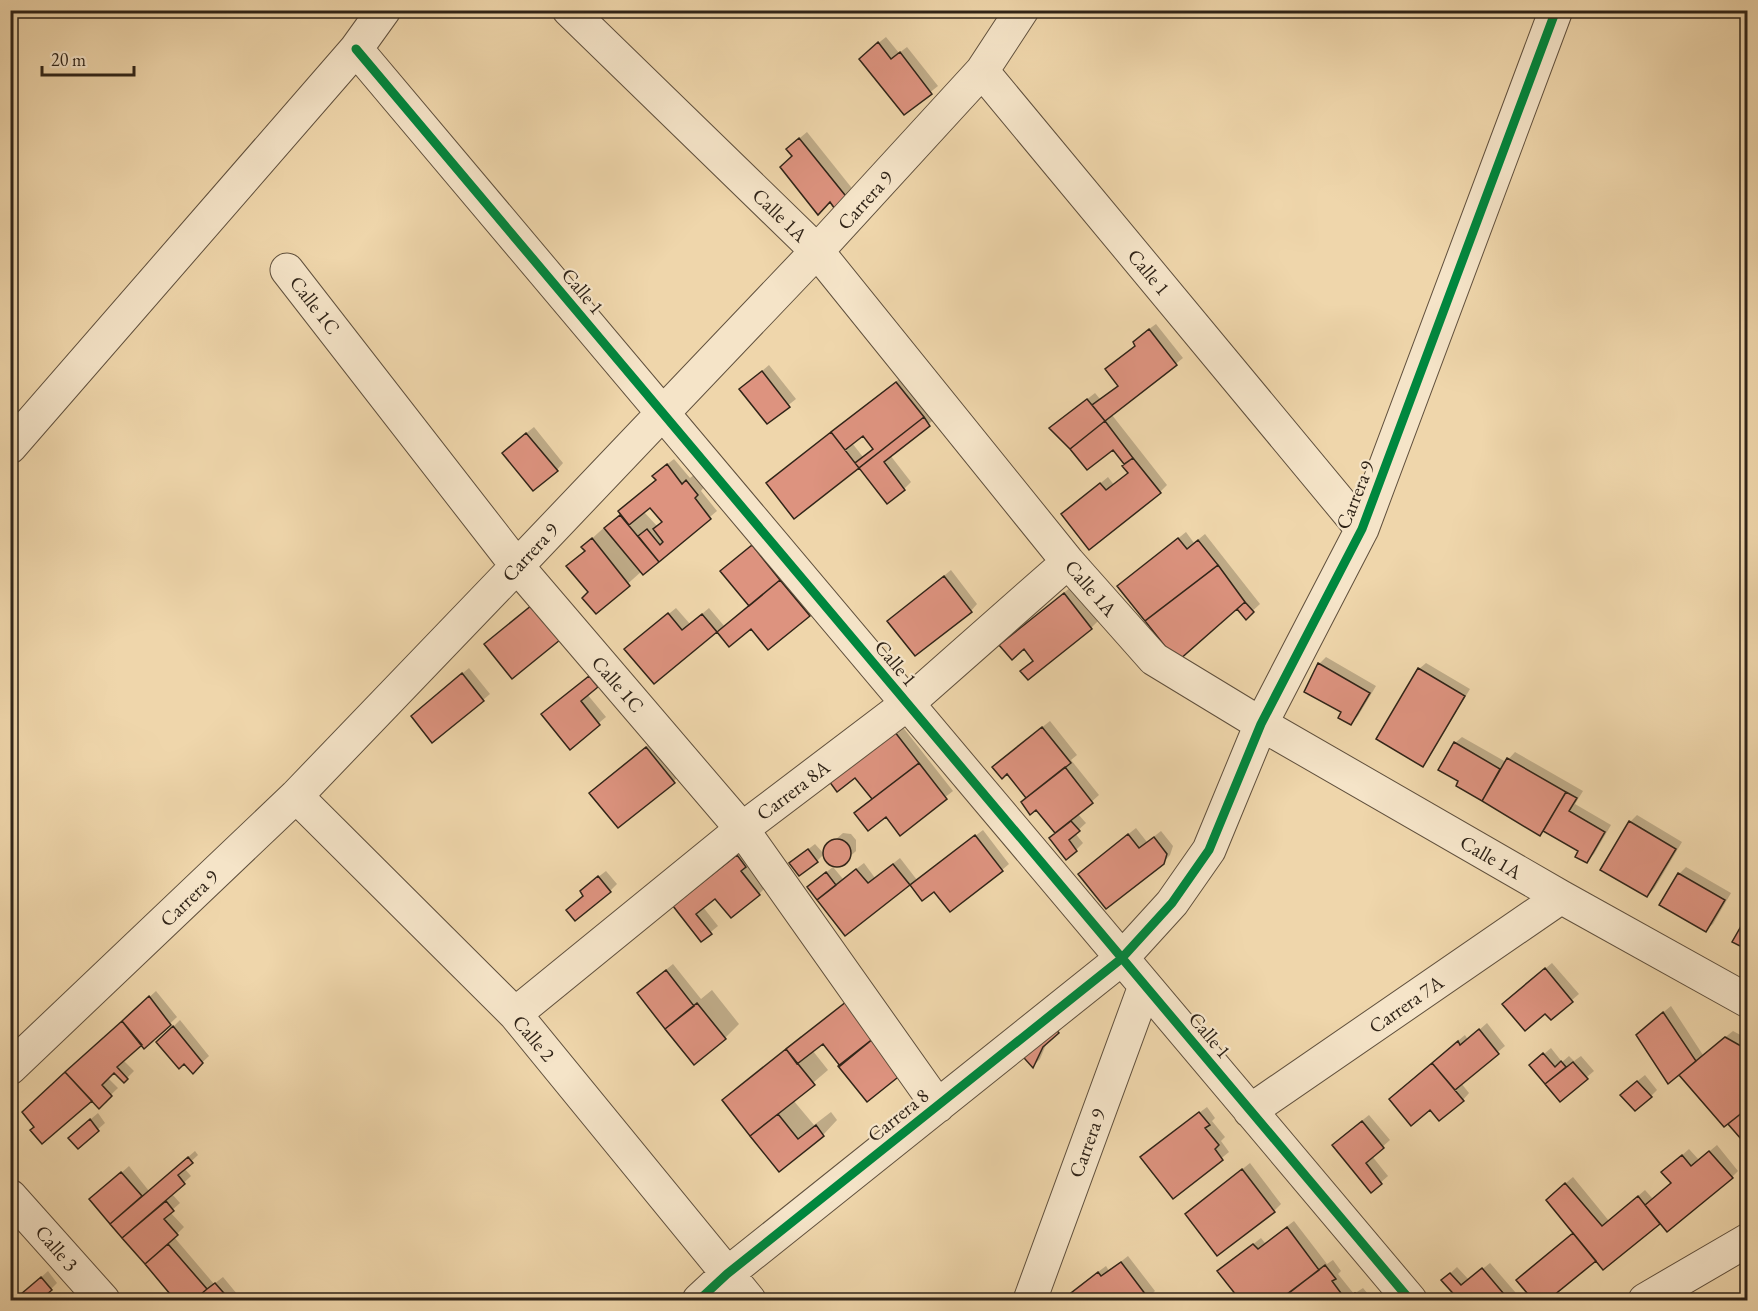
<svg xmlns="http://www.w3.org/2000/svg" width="1758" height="1311" viewBox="0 0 1758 1311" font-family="'EB Garamond',serif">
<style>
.shadow{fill:#0003;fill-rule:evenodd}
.building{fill:#dd937f;stroke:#302418;stroke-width:1.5}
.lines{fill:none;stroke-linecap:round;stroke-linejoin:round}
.street-casing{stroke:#60503d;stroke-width:35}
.street{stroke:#f5e4c8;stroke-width:33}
.cycleway-casing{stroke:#f5e4c8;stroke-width:13}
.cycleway{stroke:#00873e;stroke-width:9}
.labels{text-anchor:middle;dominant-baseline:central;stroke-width:4.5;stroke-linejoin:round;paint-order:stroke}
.street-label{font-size:20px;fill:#302418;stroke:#f5e4c8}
</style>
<rect width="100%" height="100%" fill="#efd6ab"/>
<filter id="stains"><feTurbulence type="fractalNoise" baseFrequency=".00333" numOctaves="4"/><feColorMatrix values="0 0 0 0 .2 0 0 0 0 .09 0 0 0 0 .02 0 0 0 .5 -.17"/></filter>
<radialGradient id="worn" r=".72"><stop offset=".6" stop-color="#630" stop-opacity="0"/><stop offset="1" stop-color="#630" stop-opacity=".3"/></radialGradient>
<path class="shadow" d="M886 37 899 53 907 47 938 86 904 113 867 52Z
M807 132 855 192 838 210 794 156 795 142Z
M1156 324 1183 358 1112 415 1167 485 1160 492 1063 514 1108 477 1114 485 1129 472 1113 448 1058 422 1095 393 1100 399 1119 385 1141 335Z
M769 365 796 399 767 422 741 389Z
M903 376 936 418 890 455 911 482 904 489 888 502 859 466 775 476ZM863 434 874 448 863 457 852 443Z
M534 427 563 463 557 470 510 446Z
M674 459 690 478 694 475 704 487 701 491 717 511 643 573 642 571 596 612 590 592 568 566 585 550 583 547 598 533 607 525 608 526 621 513 626 504 657 479 661 469ZM651 506 663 522 658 527 644 512Z
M1186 532 1194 543 1205 534 1260 604 1246 617 1237 607 1119 586Z
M759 539 815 608 809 615 751 627 729 645 718 630 654 682 633 643 676 608 690 624 709 608 725 627 751 606 729 565Z
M951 570 977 604 971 611 889 621Z
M1071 587 1098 621 1091 628 1035 660 1024 647 1008 638Z
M1326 657 1376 686 1358 716 1351 723 1343 712 1319 664Z
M1426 663 1470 689 1429 758 1422 765 1419 669Z
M469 668 490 694 483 700 436 695Z
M597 670 604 679 587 694 606 717 570 747 550 707Z
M898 721 953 791 900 833 855 775Z
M1050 721 1077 755 1071 760 1099 795 1078 814 1086 823 1075 833 1083 843 1076 850 1057 833 1001 760Z
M1462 737 1506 762 1515 752 1583 791 1575 804 1611 825 1594 854 1587 861 1580 851 1544 830 1540 834 1458 786 1460 781 1455 743Z
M653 741 680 775 674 781 598 786Z
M1637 815 1682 842 1654 889 1647 896 1630 822Z
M1136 828 1147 842 1161 831 1173 846 1170 855 1163 863 1087 867Z
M983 830 1009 864 1002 870 934 890 922 899 910 883 845 934 816 880 833 867 843 879 864 863 875 878 900 858 917 880Z
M843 833 851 834 856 840V851L843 863 833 864 827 858 826 848Z
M815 844 824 854 817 861 798 857Z
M745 849 766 887 759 894 715 896 703 907 718 926 701 940 682 900Z
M1686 867 1731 893 1713 924 1706 930 1679 874Z
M606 871 617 884 610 891 585 895 589 884Z
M1552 963 1579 994 1551 1018 1545 1012 1511 997Z
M673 964 701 999 712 990 739 1024 725 1038 646 986Z
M156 991 177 1017 145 1047 142 1043 123 1060 134 1071 124 1081 114 1071 108 1078 118 1088 99 1106 92 1099 36 1126 31 1106Z
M1671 1006 1703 1055 1733 1031 1748 1039V1132L1741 1137 1728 1122 1725 1125 1644 1028Z
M1056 1015 1065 1025 1048 1040 1040 1059 1033 1066Z
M180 1020 209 1056 193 1071 184 1062 158 1042Z
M1487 1023 1505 1046 1461 1083 1469 1093 1463 1100 1430 1108 1397 1092 1465 1035 1468 1040Z
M801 1036 828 1070 793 1100 814 1125 831 1112 837 1120 823 1135 779 1170 724 1100 738 1086Z
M1551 1048 1562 1062 1569 1056 1574 1061 1581 1056 1594 1071 1560 1100 1531 1065Z
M1645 1075 1657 1090 1651 1096 1629 1088Z
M1207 1107 1215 1118 1212 1121 1225 1137 1221 1141 1229 1152 1174 1197 1149 1150Z
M98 1113 105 1123 78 1147 77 1131Z
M1369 1115 1390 1140 1372 1156 1388 1176 1371 1191 1340 1138Z
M1717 1145 1738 1171 1732 1177 1660 1222 1603 1268 1597 1259 1546 1300H1535L1518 1280 1575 1233 1554 1193 1573 1177 1609 1221 1645 1190 1653 1199 1672 1183 1670 1166 1689 1149 1699 1160Z
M195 1151 198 1155 184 1168 191 1176 172 1194 180 1203 170 1212 184 1227 174 1237 214 1284 223 1277 242 1300H177L92 1199 129 1166 149 1191Z
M1250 1163 1281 1204 1274 1211 1187 1214Z
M1294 1221 1327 1264 1333 1260 1341 1271 1338 1274 1354 1294 1363 1288 1373 1300H1289L1285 1294 1277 1300H1242L1219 1271 1261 1238 1265 1243Z
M1128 1256 1155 1291 1148 1298 1145 1300H1078L1073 1293 1079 1286 1106 1266 1109 1271Z
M1490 1263 1522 1300H1460L1443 1280 1457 1267 1469 1280Z
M48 1271 57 1283 51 1289 38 1300H16Z
M1748 1292V1300H1733Z"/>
<path class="building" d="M878 42 891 59 900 52 932 94 904 115 859 59Z
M799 138 849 200 837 212 830 202 818 215 780 167 792 156 786 149Z
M1149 329 1177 365 1105 421 1092 405 1118 386 1105 369 1135 346 1133 342Z
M762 371 790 407 767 424 739 389Z
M896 382 924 417 859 468 855 463 873 449 863 436 845 450 831 432Z
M1087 399 1105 421 1070 449 1049 428Z
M924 417 930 426 884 462 905 490 887 504 859 468Z
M1105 421 1133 458 1124 464 1113 450 1087 470 1070 449Z
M831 432 859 468 794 519 766 483Z
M526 433 558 471 533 491 502 453Z
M1133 458 1161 493 1089 550 1061 514 1100 483 1106 490 1128 473 1122 466Z
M667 464 682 484 686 480 698 495 695 498 711 519 659 562 638 536 647 529 660 545 663 542 653 529 662 522 650 508 629 525 618 511 656 480 652 476Z
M620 515 659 562 643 575 604 528Z
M592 538 630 586 596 614 582 598 588 592 566 566 585 551 581 547Z
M1178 538 1187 549 1198 540 1218 565 1145 621 1117 586Z
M752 545 780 580 749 606 720 571Z
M1218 565 1245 602 1179 660 1172 655 1145 621Z
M944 576 972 612 915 656 887 621Z
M780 580 810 616 768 650 751 629 729 647 717 632Z
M1064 593 1092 629 1028 680 1020 671 1033 661 1024 649 1012 660 999 645Z
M1245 602 1254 612 1246 620 1237 609Z
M532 605 560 640 512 679 484 644Z
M668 613 682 630 702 614 717 632 654 684 624 649Z
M1318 663 1370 693 1351 725 1338 718 1341 712 1304 692Z
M1418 668 1465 696 1423 767 1376 739Z
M462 673 484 701 432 743 411 716Z
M589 676 598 687 581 701 600 725 570 750 541 714Z
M891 727 919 763 872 799 855 778 837 792 826 777Z
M1042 727 1071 763 1026 798 1007 774 1002 779 992 767Z
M1454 742 1500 769 1482 801 1456 786 1458 781 1438 770Z
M646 747 675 783 618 828 589 793Z
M1507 758 1566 792 1540 836 1482 801Z
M919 763 947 799 900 836 886 817 868 831 854 813Z
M1065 767 1093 803 1055 833 1036 810 1030 815 1021 802Z
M1566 792 1577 798 1569 811 1605 832 1587 863 1575 857 1578 851 1543 831Z
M1071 821 1080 831 1069 840 1077 851 1066 860 1049 838Z
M1629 821 1676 849 1647 897 1600 870Z
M1128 834 1139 848 1154 837 1167 854 1164 864 1106 909 1078 874Z
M975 835 1003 871 950 912 934 892 922 901 910 885Z
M823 853a14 14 0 1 1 28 0a14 14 0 1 1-28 0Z
M808 849 818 862 799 876 789 863Z
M737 855 746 867 741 871 760 895 731 918 715 899 696 914 712 934 701 942 673 906Z
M893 864 910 885 845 936 817 900 856 869 868 883Z
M826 872 836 885 817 900 807 887Z
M1678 873 1725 900 1706 932 1659 905Z
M598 876 611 892 575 921 566 910 583 896 580 891Z
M1748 914V950L1732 942Z
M1545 968 1573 1002 1551 1020 1545 1014 1525 1031 1502 1004Z
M666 970 694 1006 665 1029 637 993Z
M149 996 171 1025 144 1049 122 1021Z
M851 998 879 1034 840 1066 823 1044 797 1064 786 1049Z
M697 1003 726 1039 694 1065 665 1029Z
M1663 1012 1696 1061 1668 1084 1636 1035Z
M122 1021 142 1045 117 1067 128 1079 124 1083 114 1073 102 1085 112 1096 99 1109 65 1072Z
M1049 1021 1059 1033 1043 1047 1033 1068 1016 1049Z
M173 1026 203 1063 193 1074 184 1064 179 1069 156 1042Z
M1479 1029 1499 1054 1455 1090 1432 1063 1458 1041 1460 1045Z
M879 1034 907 1070 867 1102 838 1066Z
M1725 1037 1748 1050V1062L1741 1068 1748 1076V1108L1724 1127 1679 1075Z
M786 1049 815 1085 750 1136 722 1100Z
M1543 1053 1555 1067 1561 1061 1566 1067 1545 1084 1529 1065Z
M1573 1062 1588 1079 1560 1102 1545 1084Z
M1432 1063 1464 1101 1439 1121 1430 1110 1411 1126 1389 1099Z
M65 1072 92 1101 42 1144 30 1130 34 1127 22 1112Z
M1637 1081 1652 1097 1635 1111 1620 1095Z
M1748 1108V1133L1741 1139 1728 1124Z
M1199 1112 1210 1125 1205 1128 1219 1145 1215 1149 1223 1160 1173 1199 1140 1157Z
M778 1114 798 1139 816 1125 824 1136 779 1172 750 1136Z
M90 1119 99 1131 78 1149 68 1138Z
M1362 1121 1384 1148 1366 1163 1382 1184 1371 1193 1332 1145Z
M1709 1151 1733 1178 1667 1232 1645 1205 1671 1183 1661 1172 1682 1155 1691 1166Z
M188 1157 193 1163 178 1175 185 1184 122 1238 110 1224Z
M1242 1169 1275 1212 1217 1256 1185 1214Z
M121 1172 142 1196 110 1224 89 1199Z
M1565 1183 1602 1226 1638 1196 1660 1224 1603 1270 1546 1200Z
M166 1201 174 1211 164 1219 178 1235 145 1264 122 1238Z
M1287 1227 1319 1270 1279 1300H1240L1217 1271 1253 1244 1258 1249Z
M1573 1233 1596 1261 1548 1300H1533L1516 1280Z
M168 1244 207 1289 194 1300H175L145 1264Z
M1121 1262 1149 1299 1148 1300H1076L1071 1293 1098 1272 1101 1276Z
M1325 1265 1336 1279 1332 1281 1346 1300 1355 1293 1361 1300H1287L1284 1297Z
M1482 1268 1509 1300H1459L1441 1280 1450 1273 1461 1285Z
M41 1277 52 1290 40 1300H14Z
M215 1283 230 1300H194L207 1289Z
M1748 1293V1300H1735L1739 1298Z"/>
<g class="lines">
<g class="street-casing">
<path id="street" d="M569 10 817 251 1068 562 1154 659 1261 724 1561 897 1748 1001
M356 49 1410 1300
M982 71 1362 529
M287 270 517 566 742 829 938 1106
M10 447 356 49 384 10
M296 796 515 1014 749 1300
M515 1014 742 829 907 704 1068 562
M10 1068 296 796 517 566 817 251 982 71 1022 10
M1250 1111 1561 897
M10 1196 103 1300
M699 1300 727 1274 1121 959 1172 903 1209 850 1261 724 1362 529 1556 10
M1030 1300 1145 986
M1645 1300 1748 1240"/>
</g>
<use href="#street" class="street"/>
<g class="cycleway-casing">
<path id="cycleway" d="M356 49 1410 1300
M699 1300 727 1274 1121 959 1172 903 1209 850 1261 724 1362 529 1556 10"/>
</g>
<use href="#cycleway" class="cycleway"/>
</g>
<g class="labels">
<g class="street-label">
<text transform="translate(865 200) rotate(-48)">Carrera 9</text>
<text transform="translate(780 215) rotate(44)">Calle 1A</text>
<text transform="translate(1149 272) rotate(50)">Calle 1</text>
<text transform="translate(583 291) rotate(50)">Calle 1</text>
<text transform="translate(315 305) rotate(52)">Calle 1C</text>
<text transform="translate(1355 495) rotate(-68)">Carrera 9</text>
<text transform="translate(530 552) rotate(-47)">Carrera 9</text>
<text transform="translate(1091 588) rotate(49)">Calle 1A</text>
<text transform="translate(896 663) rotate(50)">Calle 1</text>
<text transform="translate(618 684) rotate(49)">Calle 1C</text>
<text transform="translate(793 790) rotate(-37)">Carrera 8A</text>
<text transform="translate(1491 857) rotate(30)">Calle 1A</text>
<text transform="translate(189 898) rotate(-44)">Carrera 9</text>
<text transform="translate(1406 1004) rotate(-35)">Carrera 7A</text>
<text transform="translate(1210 1035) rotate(50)">Calle 1</text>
<text transform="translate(534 1038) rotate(50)">Calle 2</text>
<text transform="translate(898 1115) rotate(-39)">Carrera 8</text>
<text transform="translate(1087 1143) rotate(-70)">Carrera 9</text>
<text transform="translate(57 1248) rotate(49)">Calle 3</text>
</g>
</g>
<rect width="1758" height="1311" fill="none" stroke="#efd6ab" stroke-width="36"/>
<rect x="12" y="12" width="1734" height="1287" fill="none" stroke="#302418" stroke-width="3"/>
<rect x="18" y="18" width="1722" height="1275" fill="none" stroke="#302418" stroke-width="1.5"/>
<path d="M42 66v9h92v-9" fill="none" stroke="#302418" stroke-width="3"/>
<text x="51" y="66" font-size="18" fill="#302418" stroke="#f5e4c8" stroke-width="4.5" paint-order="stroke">20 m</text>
<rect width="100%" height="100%" filter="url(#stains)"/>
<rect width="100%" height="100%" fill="url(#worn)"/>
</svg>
